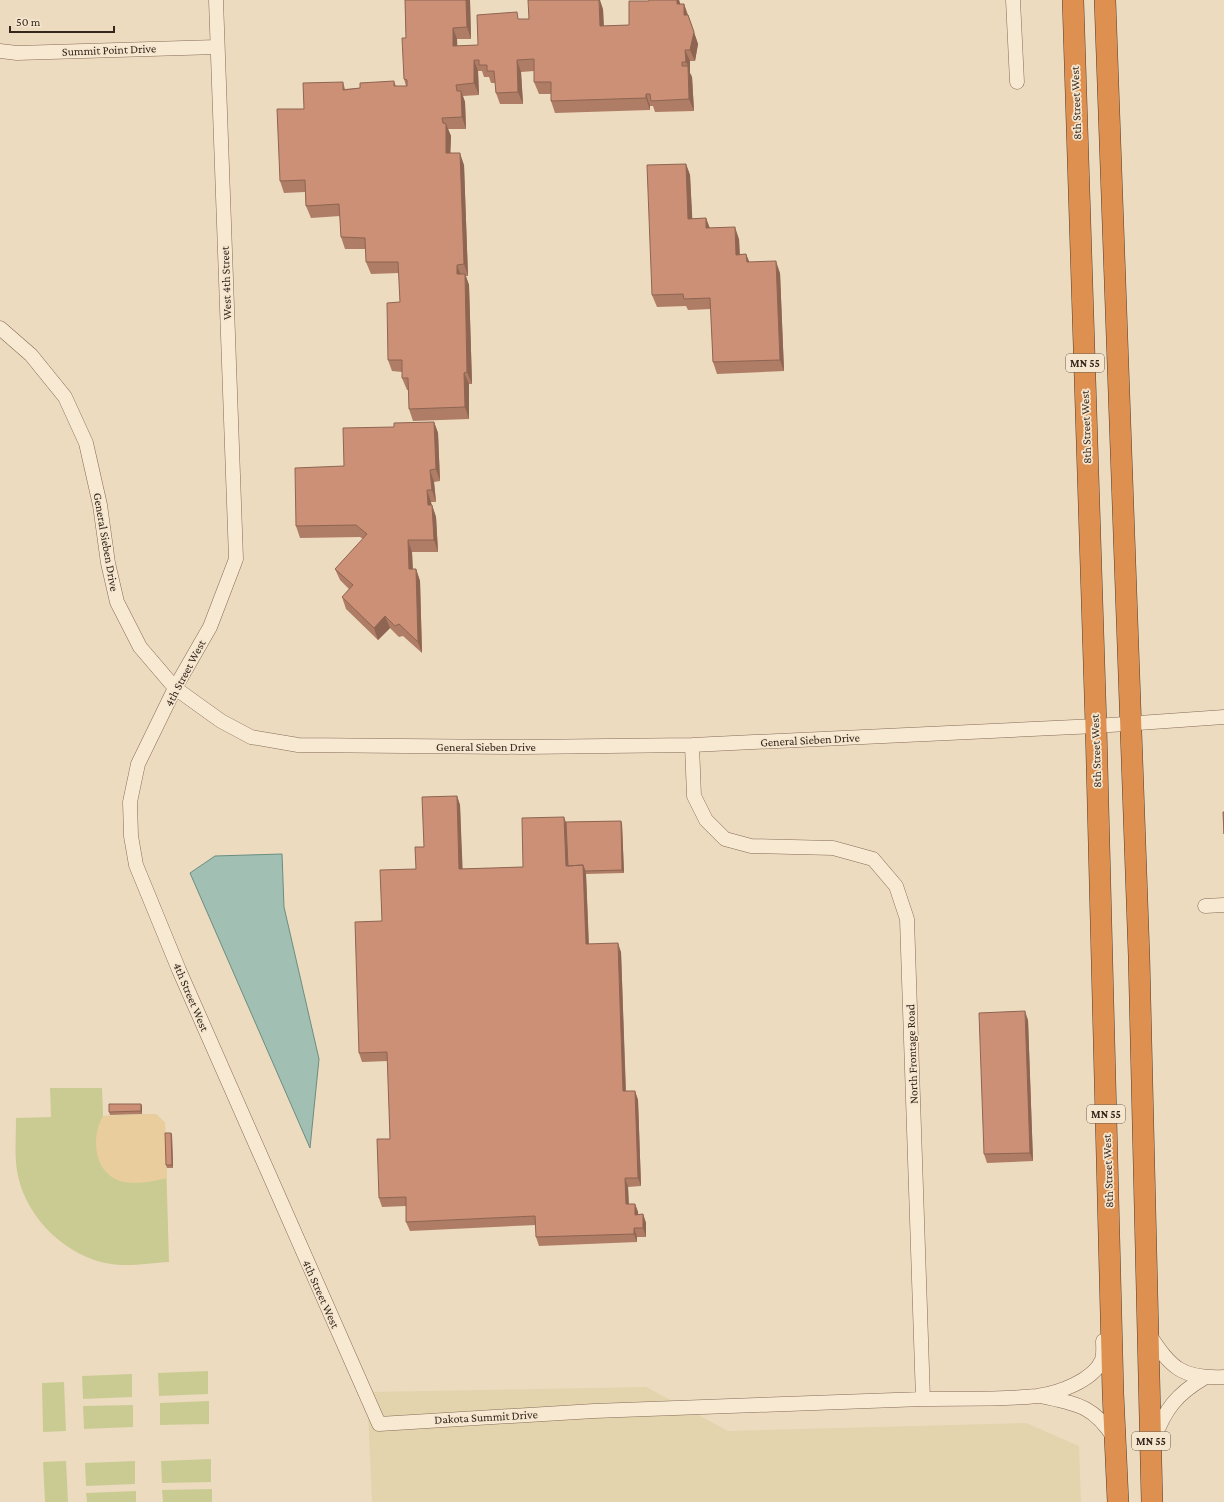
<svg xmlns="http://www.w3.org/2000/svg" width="1224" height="1502" viewBox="0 0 1224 1502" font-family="'Crimson Pro',serif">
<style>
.farmland{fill:#e3d4ad}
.green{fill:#cacb93}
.sand{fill:#eacd9c}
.water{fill:#a2bfb4;stroke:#6a8d80}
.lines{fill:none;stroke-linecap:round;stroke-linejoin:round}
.minor-casing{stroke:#866b58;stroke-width:15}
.highway-casing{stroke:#533a2c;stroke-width:22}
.minor{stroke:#f8e9d2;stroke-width:14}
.highway{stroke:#dd904f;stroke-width:21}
.wall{fill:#af7c65}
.shaded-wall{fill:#8e6552}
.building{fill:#cb9075;stroke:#8e6552}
.labels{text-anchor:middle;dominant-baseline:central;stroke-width:3.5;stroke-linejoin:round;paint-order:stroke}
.shield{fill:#f5e6cf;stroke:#6f6052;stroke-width:1}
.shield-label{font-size:11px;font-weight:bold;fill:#35261c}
.street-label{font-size:12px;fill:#35261c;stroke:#f5e6cf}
</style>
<rect width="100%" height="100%" fill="#eddbbf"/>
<path class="farmland" d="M646 1387 728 1431 1026 1423 1079 1446 1081 1502H372L367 1392Z"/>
<path class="green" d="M50 1088H102L103 1116 156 1114 165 1123 169 1262C152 1263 128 1267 111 1264 68 1258 27 1219 18 1176 14 1159 16 1137 16 1118L51 1117Z
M208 1371V1394L159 1396 158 1373Z
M132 1374V1397L83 1399 82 1376Z
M64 1382 66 1431 43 1432 42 1383Z
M209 1401V1424L160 1425V1403Z
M133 1405V1427L84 1429 83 1406Z
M211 1459V1482L162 1483 161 1461Z
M66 1461 68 1502H45L43 1462Z
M135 1461V1484L86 1486 85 1463Z
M212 1489V1502H163L162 1490Z
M136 1491V1502H87L86 1493Z"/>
<path class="sand" d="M156 1114 165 1123 167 1178C153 1181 138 1185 124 1182 94 1176 90 1138 103 1116Z"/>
<path class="water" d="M282 854 284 907 319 1059 310 1148 190 873 215 856Z"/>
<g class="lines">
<g class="minor-casing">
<path id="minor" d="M216 0 236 559 210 627 175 688 138 764 130 802 131 836 136 865 179 970 379 1424 594 1411 923 1399
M1013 0 1017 82
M0 51 17 53 217 47
M0 328 31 355 65 397 86 443 100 505 108 563 117 602 140 647 175 688 221 721 251 737 298 745 523 747 692 745 1096 726 1224 717
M692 745 694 796 706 820 725 839 751 846 833 848 873 859 896 886 907 919 923 1399C961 1398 1000 1400 1037 1396 1058 1393 1093 1381 1102 1360 1104 1354 1103 1347 1103 1341
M1205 906 1224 905
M1149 1334C1171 1368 1182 1379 1224 1377
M1040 1396C1077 1404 1093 1405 1114 1438
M1154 1439C1165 1409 1177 1394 1204 1378"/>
</g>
<g class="highway-casing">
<path id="highway" d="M1073 0 1096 726 1113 1393 1118 1502
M1105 0 1139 956 1152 1502"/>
</g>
<use href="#minor" class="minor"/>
<use href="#highway" class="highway"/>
</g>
<path class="wall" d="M405 0H470L471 39H457V46L478 45 519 19H529L603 9 604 26 629 25 649 1V0H679L680 4H684L692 26 698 44 695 61H690V73L692 77 694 111 655 112 653 106H650V110L555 113 551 101V94H539L534 82V71L521 72 523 104H500L496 93 495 83H491L489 77H484L482 71H478L479 95 463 96 465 102 466 129H448L451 136 450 153 464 165 468 276H466L469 285 472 384H469V419L413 421 409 409V390H407L402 378V372L392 371 388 360 400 302 399 273 371 274 366 262V249H345L341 237 340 216 311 218 306 206 305 192 284 193 280 181 304 109 343 82 345 89 360 88 394 81 396 86H406L404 79 406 38Z
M686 164 690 175 692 219 706 218 710 228 739 239 740 255 746 254 749 262 780 273 784 371 717 374 713 362 711 309 688 310 686 306 657 307 652 295Z
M434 422 438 433 440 481 434 482 436 502H431L436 517 438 552H412L413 569H416L420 581 422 653 403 636 399 637 390 628 378 640 346 609 342 597 349 589 340 580 335 569 363 539 360 537 300 538 296 526 344 466 394 427Z
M457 796 460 805 462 869 523 867 566 822 621 821 622 824 624 873 586 874 589 944 621 952 626 1091H635L638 1100 641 1186 628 1187 629 1204H635L638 1212V1215L643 1214 646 1223V1237H637V1242L539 1246 536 1237V1225L410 1231 406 1222V1206L382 1207 379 1198 390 1139 388 1061 362 1062 359 1053 382 921 416 869 424 847Z
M1028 1020 1033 1161 987 1163 984 1154Z
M141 1104 142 1107V1114L110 1115 109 1112Z
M171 1133 172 1135 173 1168H167L166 1165Z"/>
<path class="shaded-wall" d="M466 0H470L471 39 467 27Z
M599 0H600L603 9 604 37 600 26Z
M677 0H679L681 6 677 4Z
M684 4 688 16 684 15Z
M688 15 698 44 695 61 690 50Z
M453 28 457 39 458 58 453 46Z
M685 50 690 61V73L692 77 694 111 689 99 688 66 686 62Z
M474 60 478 71 479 95 474 83Z
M517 60 521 72 523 104 518 92Z
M461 91 465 102 466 129 462 117Z
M646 94 650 106V110L646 98Z
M442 118 446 129V124L451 136 450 165 446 153Z
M460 153 464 165 468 276 464 264Z
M686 164 690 175 693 231 688 219Z
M706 218 710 230 706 228Z
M735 227 739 239 740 266 736 255Z
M746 254 751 266 747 262Z
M776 261 780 273 784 371 780 360Z
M457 265 461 276 457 274Z
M465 274 469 285 472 384 467 372Z
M464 373 469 384V419L465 407Z
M434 422 438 433 440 481 436 469Z
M430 470 434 482 436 502 432 490Z
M427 490 431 502 432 517 428 505Z
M432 505 436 517 438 552 434 540Z
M408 540 412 552 413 581 409 569Z
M416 569 420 581 422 653 418 642Z
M385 616 390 628 378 640 374 628Z
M457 796 460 805 463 878 459 869Z
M564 817 567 825 569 872 566 866Z
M621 821 622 824 624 873 622 870Z
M583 865 586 874 589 953 586 944Z
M618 943 621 952 626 1100 623 1091Z
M1025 1011 1028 1020 1033 1161 1030 1153Z
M635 1091 638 1100 641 1186 638 1178Z
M141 1104 142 1107V1114L141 1111Z
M171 1133 172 1135 173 1168 172 1165Z
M625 1178 628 1187 629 1213 626 1204Z
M635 1204 638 1212 639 1223 635 1215Z
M643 1214 646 1223V1237L643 1228Z
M634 1228 637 1237V1242L634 1234Z"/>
<path class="building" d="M405 0H466L467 27 453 28V46L478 45 477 15 517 12 518 19H529L528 0H599L600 26 629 25V1H649V0H677V4H684V15H688L694 32 690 50H685L686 62H682V66H688L689 99 651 101 650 94H646V98L551 101V82H534V59L517 60 518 92 496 93 494 71H487V65H479V60H474V83L456 85 457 91H461L462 117 442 118 443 123 446 124V153H460L464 264 457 265V274H465L467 372 464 373 465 407 409 409 408 378H402V360H388L387 303 400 302 398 262H366L365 238 341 237 339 204 306 206 305 180 280 181 277 109H304L303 83 343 82V90L360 88V83L394 81V86H407V80L404 79 402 38H406Z
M686 164 688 219 706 218V228L735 227 736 255 746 254 747 262 776 261 780 360 713 362 710 298 684 299 683 294 652 295 647 165Z
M434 422 436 469 430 470 432 490H427L428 505H432L434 540H408L409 569H416L418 642 399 624 395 626 385 616 374 628 342 597 353 585 335 569 367 534 356 525 296 526 295 468 344 466 343 428 394 427V423Z
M457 796 459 869 523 867 522 818 564 817 566 866 583 865 586 944 618 943 623 1091H635L638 1178H625L626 1204H635V1215L643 1214V1228H634V1234L536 1237 535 1216 406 1222V1197L379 1198 377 1139H390L387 1052 359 1053 355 922 382 921 380 870 416 869 415 847H424L422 797Z
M1223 812H1224V834Z
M621 821 622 870 585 871 583 865 568 866 566 822Z
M1025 1011 1030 1153 984 1154 979 1013Z
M109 1104H141V1111L109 1112Z
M165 1133H171L172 1165H166Z"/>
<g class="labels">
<g class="shield">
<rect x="1066" y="354" width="38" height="18" rx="3"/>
<rect x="1087" y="1105" width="38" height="18" rx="3"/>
<rect x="1132" y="1432" width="38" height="18" rx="3"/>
</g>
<g class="shield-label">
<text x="1085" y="363">MN 55</text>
<text x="1106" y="1114">MN 55</text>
<text x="1151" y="1441">MN 55</text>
</g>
<g class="street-label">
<text transform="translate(109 50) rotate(-2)">Summit Point Drive</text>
<text transform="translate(1076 103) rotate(-92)">8th Street West</text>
<text transform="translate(226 283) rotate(-92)">West 4th Street</text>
<text transform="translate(1086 427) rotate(-92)">8th Street West</text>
<text transform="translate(106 542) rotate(80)">General Sieben Drive</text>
<text transform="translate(185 673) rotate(-62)">4th Street West</text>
<text transform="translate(810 740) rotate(-3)">General Sieben Drive</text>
<text x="486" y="747">General Sieben Drive</text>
<text transform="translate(1096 751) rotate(-92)">8th Street West</text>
<text transform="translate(191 997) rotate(67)">4th Street West</text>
<text transform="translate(912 1054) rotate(-92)">North Frontage Road</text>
<text transform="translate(1108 1171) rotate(-92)">8th Street West</text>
<text transform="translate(321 1294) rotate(66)">4th Street West</text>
<text transform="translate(486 1417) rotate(-3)">Dakota Summit Drive</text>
</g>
</g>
<path d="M10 26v6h104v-6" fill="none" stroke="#35261c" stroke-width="2"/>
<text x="16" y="26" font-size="12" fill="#35261c" stroke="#f5e6cf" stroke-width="3" paint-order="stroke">50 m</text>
</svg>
